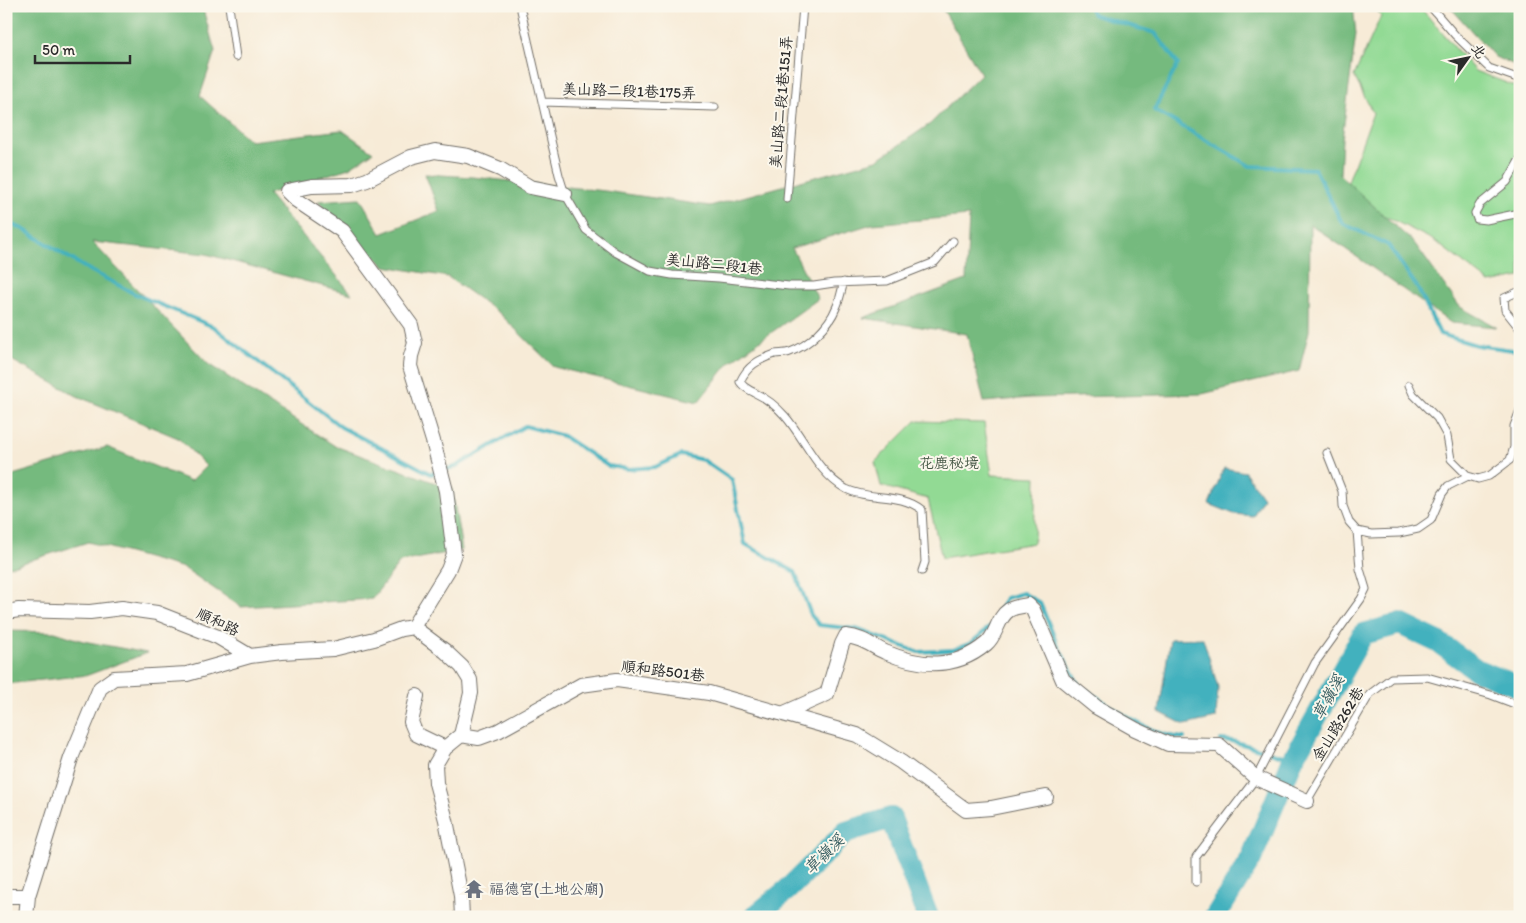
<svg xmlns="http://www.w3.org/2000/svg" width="1526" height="923" viewBox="0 0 1526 923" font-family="Itim,'LXGW WenKai TC',sans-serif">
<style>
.green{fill:#92da94;stroke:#5e8260}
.forest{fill:#75ba7e;stroke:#507254}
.water{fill:#42b1be;stroke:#366e74}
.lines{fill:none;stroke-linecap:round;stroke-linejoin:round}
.stream{stroke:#42b1be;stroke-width:4}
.river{stroke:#42b1be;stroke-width:22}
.service-casing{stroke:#726e67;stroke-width:9}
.minor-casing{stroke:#726e67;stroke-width:16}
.service{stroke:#fff;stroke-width:7}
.minor{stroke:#fff;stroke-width:14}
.labels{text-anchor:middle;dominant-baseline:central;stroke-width:4;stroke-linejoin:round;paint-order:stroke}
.street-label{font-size:15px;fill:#2b2b2b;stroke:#fbf7ec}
.park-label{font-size:15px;fill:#455745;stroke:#fbf7ec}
.worship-label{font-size:15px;fill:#5b616d;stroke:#fbf7ec;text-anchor:start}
.water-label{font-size:16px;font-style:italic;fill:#335a5e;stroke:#fbf7ec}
</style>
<rect width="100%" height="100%" fill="#fbf7ec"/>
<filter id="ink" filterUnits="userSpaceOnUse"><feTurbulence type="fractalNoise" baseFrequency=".02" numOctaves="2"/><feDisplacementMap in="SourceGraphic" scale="10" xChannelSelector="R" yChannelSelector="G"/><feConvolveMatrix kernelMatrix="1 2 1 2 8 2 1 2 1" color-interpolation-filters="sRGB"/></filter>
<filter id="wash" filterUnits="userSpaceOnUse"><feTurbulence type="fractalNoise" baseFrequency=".0096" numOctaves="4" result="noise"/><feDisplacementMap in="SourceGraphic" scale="20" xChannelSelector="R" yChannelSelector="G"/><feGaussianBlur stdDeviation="1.12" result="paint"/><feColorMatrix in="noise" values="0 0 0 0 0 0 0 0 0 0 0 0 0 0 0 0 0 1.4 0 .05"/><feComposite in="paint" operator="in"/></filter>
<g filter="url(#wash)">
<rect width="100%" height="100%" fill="#f7ebd7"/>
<path class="green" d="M1374 6H1419L1475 71 1520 88V277L1490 283 1433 240 1343 195 1373 113 1354 76 1381 16Z
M916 421 984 423 992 475 1036 477 1034 543 942 558 928 499 881 486 875 462Z"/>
<path class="forest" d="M6 6H202L215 51 200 96 250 141 342 130 373 152 349 168 268 194 352 294 206 254 92 242 208 364 335 446 452 489 462 550 400 562 372 599 241 607 184 568 88 542 6 568V477L107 447 191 481 206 466 178 438 77 396 6 357Z
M941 6H1353L1356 34 1342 139 1340 175 1415 244 1460 307 1496 327 1451 323 1310 224 1309 331 1299 371 1202 394 1031 398 984 402 967 334 863 318 966 280 969 216 872 224 792 248 818 299 729 363 698 402 554 367 499 313 448 277 385 266 337 224 318 201 360 198 381 234 439 211 425 174 472 177 605 191 710 206 877 160 930 124 981 74Z
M1449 6H1520V67L1495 57Z
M6 631 55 632 83 641 147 653 88 675 6 684Z"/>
<path class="water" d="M1224 468 1245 472 1263 498 1253 516 1234 514 1209 504Z
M1203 638 1218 687 1216 718 1185 725 1159 712 1170 639Z"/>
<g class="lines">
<path class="stream" d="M1088 6 1094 15 1155 33 1178 64 1154 110 1250 166 1315 169 1342 223 1388 245 1417 287 1440 334 1476 345 1520 351
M6 222 23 229 84 267 135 294 214 327 341 427 431 474 437 472
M444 470 455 467 525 426 563 436 608 466 629 469 655 467 681 455 703 460 732 480 745 544 795 572 811 615 819 625 857 629 918 652 953 650 971 643 991 626
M999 611 1006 598 1023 593 1040 603 1058 646 1080 687
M1086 690C1116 709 1148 735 1184 738
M1221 740 1232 741 1293 759"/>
<path class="river" d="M754 917 787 890 846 832 891 818 928 917
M1215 917 1251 859 1293 759 1363 634 1400 624 1438 642 1477 670 1520 687"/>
</g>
</g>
<g filter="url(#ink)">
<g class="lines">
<g class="service-casing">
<path id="service" d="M229 6 236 57
M520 6 559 175 565 194 586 230 615 252 650 271 672 275 719 278 789 286H814L834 283 887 281 935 262 953 241
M1430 6 1455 35 1489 68 1520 79
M542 102 715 107
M1520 159 1507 182 1480 204 1475 213 1477 219 1486 220 1520 213
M787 199 803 6
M844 282C841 291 840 300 836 308 829 326 808 346 790 352 785 354 779 353 775 354 758 360 747 366 740 382 745 389 748 389 755 393 766 398 777 407 785 416 805 439 818 474 846 489 870 501 900 492 922 510L925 562 922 571
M1520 291 1504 298 1505 310 1520 329
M1409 385 1413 394 1437 418 1447 436 1451 459 1468 476 1478 479 1489 476 1510 460 1514 447V426L1520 410
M1327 453 1342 491 1343 506 1349 522 1357 531 1371 534 1399 533 1418 529 1431 520 1442 494 1448 486 1468 476
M1307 801 1370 694 1391 678 1427 677 1491 695 1520 706
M1196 882V857L1256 778 1315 663 1361 599 1366 589 1360 569 1357 531"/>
</g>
<g class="minor-casing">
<path id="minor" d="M6 612 19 610 90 612 122 608 157 613 218 637 250 656 282 652 333 649 374 639 401 629 413 627 445 651 462 667 470 680 471 693 461 735 445 748 435 765 436 783 446 820 461 896 462 917
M413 627 448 570 454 554 446 491 433 441 410 366 411 356 415 343 411 325 342 231 296 200 287 191 312 186 352 185 367 180 411 157 435 151 468 156 500 169 530 187 565 194
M417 696 411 722 416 734 445 748
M782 714 827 694 842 644 846 636C863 638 870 645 885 652 920 667 955 670 986 644 997 635 997 618 1009 610 1014 607 1022 606 1028 605L1033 610 1063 680 1096 707 1135 729 1168 744 1219 745 1256 778 1307 801
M461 735 479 738 498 731 581 685 617 680 709 693 857 735 901 762 966 810 991 808 1046 797
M6 896H28L71 758 100 688 114 678 187 674 250 656
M26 917 28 896"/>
</g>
<use href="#service" class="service"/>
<use href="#minor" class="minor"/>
</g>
</g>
<defs>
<g id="temple-bare" transform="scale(1.5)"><path d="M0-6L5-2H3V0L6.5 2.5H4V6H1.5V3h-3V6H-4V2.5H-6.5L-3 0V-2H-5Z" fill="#6b7280" stroke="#fbf7ec" stroke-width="2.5" paint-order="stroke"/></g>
</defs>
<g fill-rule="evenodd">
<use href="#temple-bare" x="474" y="889"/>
</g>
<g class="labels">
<g class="street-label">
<text transform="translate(629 91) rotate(2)">美山路二段1巷175弄</text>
<text transform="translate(781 102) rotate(-85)">美山路二段1巷151弄</text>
<text transform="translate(714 264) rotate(6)">美山路二段1巷</text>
<text transform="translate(218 622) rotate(25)">順和路</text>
<text transform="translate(663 671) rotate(7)">順和路501巷</text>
<text transform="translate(1338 724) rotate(-58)">金山路262巷</text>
</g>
<g class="park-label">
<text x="949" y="463">花鹿秘境</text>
</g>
<g class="worship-label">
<text x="489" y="889">福德宮(土地公廟)</text>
</g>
<g class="water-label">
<text transform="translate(1328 697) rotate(-61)">草嶺溪</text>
<text transform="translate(824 854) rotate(-44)">草嶺溪</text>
</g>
</g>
<rect width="1526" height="923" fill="none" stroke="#fbf7ec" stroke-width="25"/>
<g transform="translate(1468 58) rotate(57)" stroke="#fbf7ec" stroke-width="4" paint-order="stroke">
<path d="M0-4L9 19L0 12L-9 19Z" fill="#2b2b2b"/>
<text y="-8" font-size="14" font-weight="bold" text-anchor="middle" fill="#2b2b2b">北</text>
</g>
<path d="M35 55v8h95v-8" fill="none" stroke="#2b2b2b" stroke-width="2.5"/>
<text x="42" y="55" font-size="15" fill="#2b2b2b" stroke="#fbf7ec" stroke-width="4" paint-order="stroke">50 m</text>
</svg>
